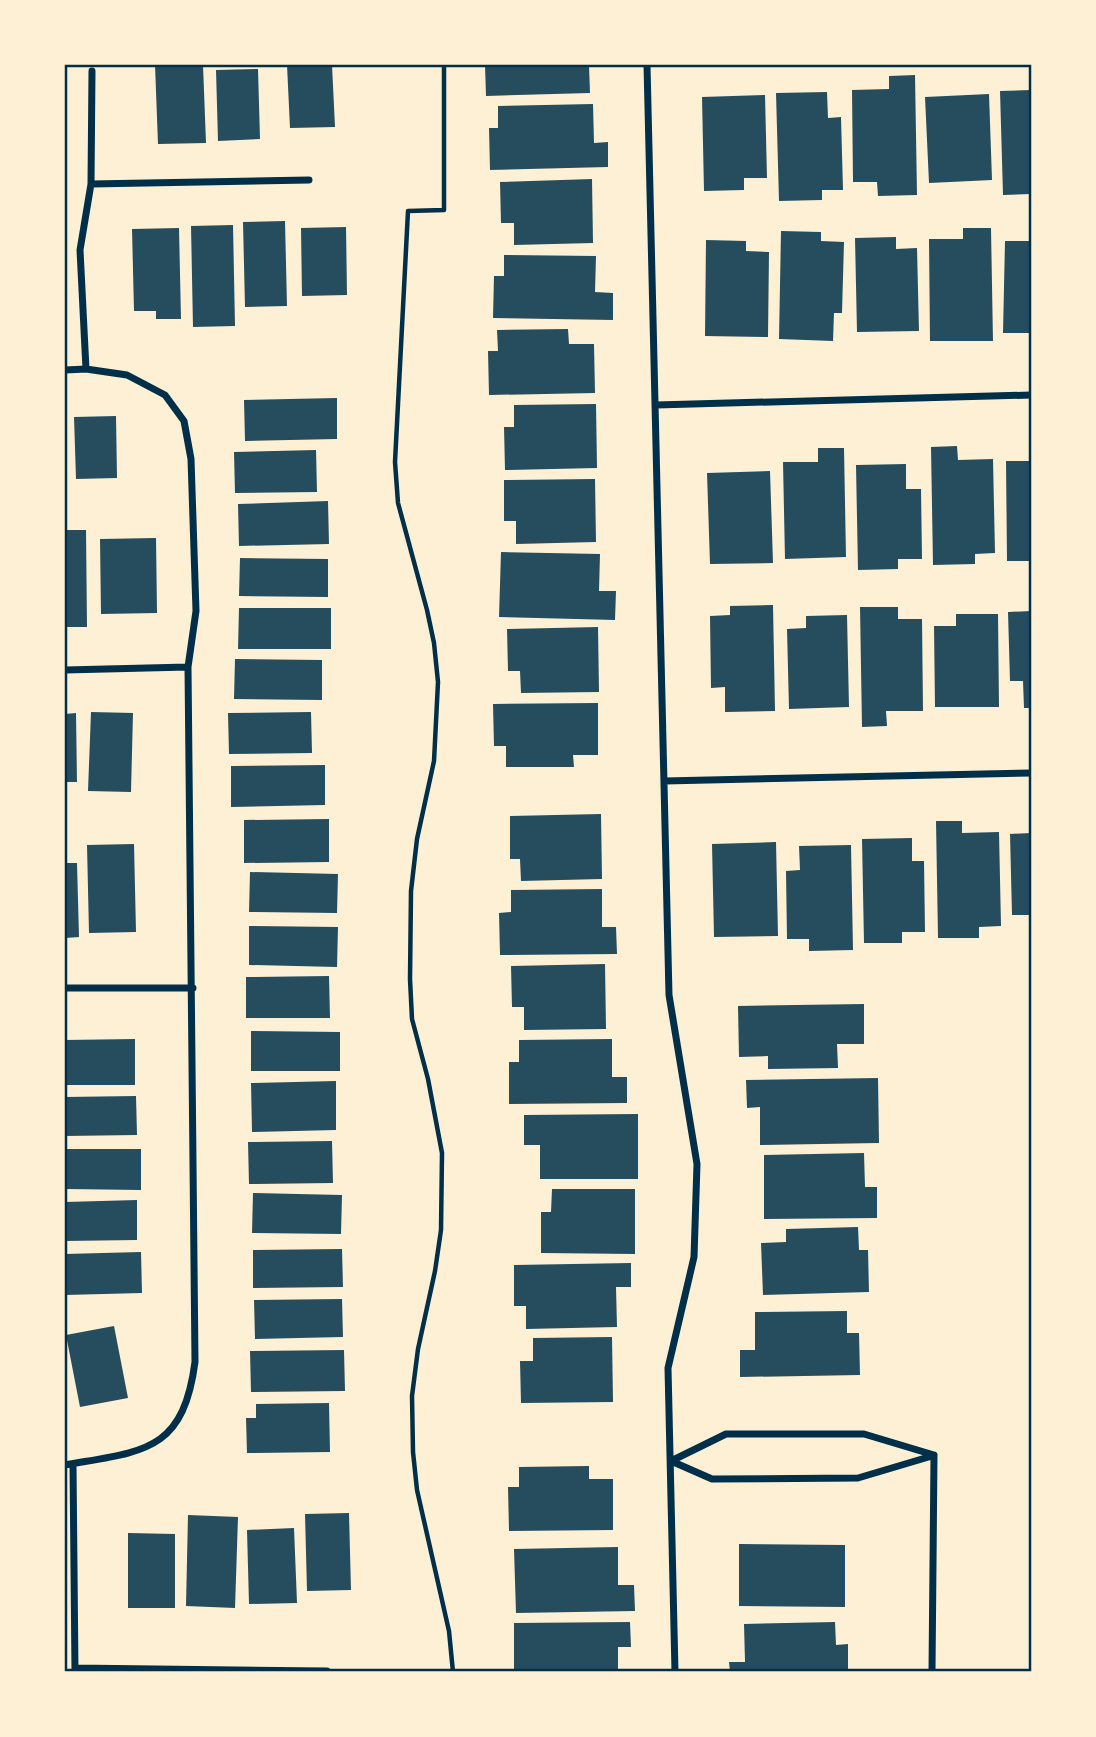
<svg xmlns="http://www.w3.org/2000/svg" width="1096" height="1737" viewBox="0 0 1096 1737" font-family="'PT Sans',sans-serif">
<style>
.building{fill:#264d5e}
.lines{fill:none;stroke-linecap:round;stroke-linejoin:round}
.path{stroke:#003049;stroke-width:4.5}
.minor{stroke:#003049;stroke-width:7}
.neatline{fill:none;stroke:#003049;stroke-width:2.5}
</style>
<rect width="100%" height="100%" fill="#fdf0d5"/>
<path class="building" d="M155 65H203L206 143 158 144Z
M287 65H332L335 127 290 128Z
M485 65H589L590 93 486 96Z
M258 69 260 139 218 141 216 70Z
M915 75 917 195 878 196 877 182H853L852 90 889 89V76Z
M1031 90V194L1003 195 1000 91Z
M827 92 828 118 841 117 843 190H822V200L779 201 776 93Z
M989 94 992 180 929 183 925 97Z
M765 95 767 178H744V190L704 191 702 97Z
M593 104 594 143 608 142V167L490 170 489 128H498V106Z
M592 179 593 243 514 245V223H501L500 182Z
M285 221 287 306 245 307 243 222Z
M233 225 235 326 193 327 191 226Z
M346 227 347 295 302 296 301 228Z
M179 228 181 319H156V311H134L132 229Z
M963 228H991L993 341H930L929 239H963Z
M781 231 821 232V241L844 242 842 313H834L833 341 779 339Z
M896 237V249L917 248 919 331 857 332 855 238Z
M706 240 746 241V251L769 252 768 337 705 336Z
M1005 241H1031V333H1003Z
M504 255 596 256 595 292 613 293V320L493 318 494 276H504Z
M568 329 569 344H594L595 393 489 395 488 351H498L497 330Z
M337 398V439L245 441 244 400Z
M596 404 597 468 505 470 504 427H514V405Z
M116 416 117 478 76 479 74 417Z
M957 446 958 460 993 459 995 553 975 554V564L933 565 931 447Z
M818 448H844L846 557 785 559 783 462H818Z
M316 450 317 492 235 493 234 452Z
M1006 461H1031V561H1007Z
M906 464V489H921L922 559H898V569L858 570 856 465Z
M770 471 773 563 710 564 707 473Z
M595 479 596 542 516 544V521H504V480Z
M328 501 329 544 239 546 238 504Z
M65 530H86L87 627H65Z
M156 538 157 613 101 614 100 539Z
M501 552 600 554 599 591H616L615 620 499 617Z
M240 558 328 559V597L239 596Z
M773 605 775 711 725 712V687L711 688 710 616 730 615V606Z
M860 607H898V619H922L923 711H886L887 726 862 727Z
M239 608H331V649H238Z
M1031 611V708H1024L1023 681H1010L1008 612Z
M956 614H998L999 707H935L934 626H956Z
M847 615 849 707 789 709 787 629 806 628V616Z
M598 627 599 692 521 693 520 671H508L507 629Z
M235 659 322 660V700L234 699Z
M598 703V755H573L574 767H506V746H494L493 704Z
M91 712 133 713 131 792 88 791Z
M311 712 312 753 229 754 228 713Z
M76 713 77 782H65V714Z
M325 765V805L231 807V766Z
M601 814 602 879 521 881 520 859H510V816Z
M329 819V862L244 863V820Z
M936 821H962V833L999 832 1001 926 979 927V938H938Z
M1031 833V915H1012L1010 834Z
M912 838V861H924L925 932H902V943H864L862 839Z
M776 842 778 936 714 937 712 844Z
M134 844 136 932 89 933 87 845Z
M851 845 853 950 809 951V939H787L786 871 800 870 799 846Z
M65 863H77L79 937 65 938Z
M250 872 338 874 337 913 249 912Z
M602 889V927H616L617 954 500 955 499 913 511 912V890Z
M249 926 338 927 337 967 249 965Z
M605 964 606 1029 524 1030V1007H512L511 966Z
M329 976 330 1018H246V977Z
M864 1004V1044H837L838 1068 768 1069V1056L739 1057 738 1006Z
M251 1031 340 1032V1071H251Z
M135 1039V1085H65V1040Z
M612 1039V1077H627V1103L509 1104V1062H519V1040Z
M878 1078 879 1143 760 1145V1107L747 1108 746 1080Z
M336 1081V1130L252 1132 251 1083Z
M136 1096 137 1135 65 1136V1097Z
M638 1114V1179H540V1145H524V1115Z
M332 1141 333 1183 249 1184 248 1142Z
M65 1149H141V1190L65 1189Z
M864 1153 865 1187H877V1218L764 1219V1155Z
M552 1189H635V1254L541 1253V1212H551Z
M253 1193 342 1195 341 1234 252 1233Z
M137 1200V1240L65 1241V1202Z
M858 1227 859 1250H868L869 1292 763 1295 761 1243 786 1242V1229Z
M342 1249 343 1287 253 1288V1250Z
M141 1252 142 1293 65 1295V1254Z
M631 1263V1287H616L617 1327 526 1329V1306H514V1265Z
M342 1299 343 1337 255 1339 254 1300Z
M847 1311V1333H859L860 1375 740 1377V1350H755V1312Z
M114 1326 128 1398 80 1407 66 1335Z
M612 1337 613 1402 521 1403 520 1361H533V1338Z
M344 1350 345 1391 251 1392 250 1351Z
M329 1403 330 1452 247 1453 246 1418H256V1404Z
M589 1466V1479H613V1530L509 1531 508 1487H519V1467Z
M349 1513 351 1590 307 1591 305 1514Z
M188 1515 238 1517 235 1608 186 1606Z
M294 1528 297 1603 249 1604 247 1530Z
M128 1533 175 1534V1608H128Z
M739 1544 845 1545V1607L739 1606Z
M618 1547V1585H634L635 1611 516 1613 514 1549Z
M630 1622 631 1647H618V1672H514V1623Z
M835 1622 836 1645 848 1644V1672H730L729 1662H745L744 1624Z"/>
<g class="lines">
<path class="path" d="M444 65V210L408 211 395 462 398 503 427 610 434 643 438 682 434 761 417 839 411 891 410 979 412 1019 428 1079 442 1153 441 1230 435 1271 418 1349 412 1396 413 1452 417 1490 449 1631 453 1672"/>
<path class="minor" d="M647 65 669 995 697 1164 694 1257 668 1368 675 1672
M91 184 309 180
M86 369 80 250 91 184 92 71
M65 370 86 369 127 375 165 395 184 421 191 459 196 611 188 667 195 1362C183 1453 143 1451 65 1465
M656 405 1031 395
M65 670 188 667
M664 781 1031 773
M65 988H193
M671 1461 726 1434H864L934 1455
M671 1461 712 1479 858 1478 932 1456
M73 1464 75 1672
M75 1668 327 1671
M932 1672 934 1455"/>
</g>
<rect width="1096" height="1737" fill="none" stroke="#fdf0d5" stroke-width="133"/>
<rect x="66" y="66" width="964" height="1604" class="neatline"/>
</svg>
